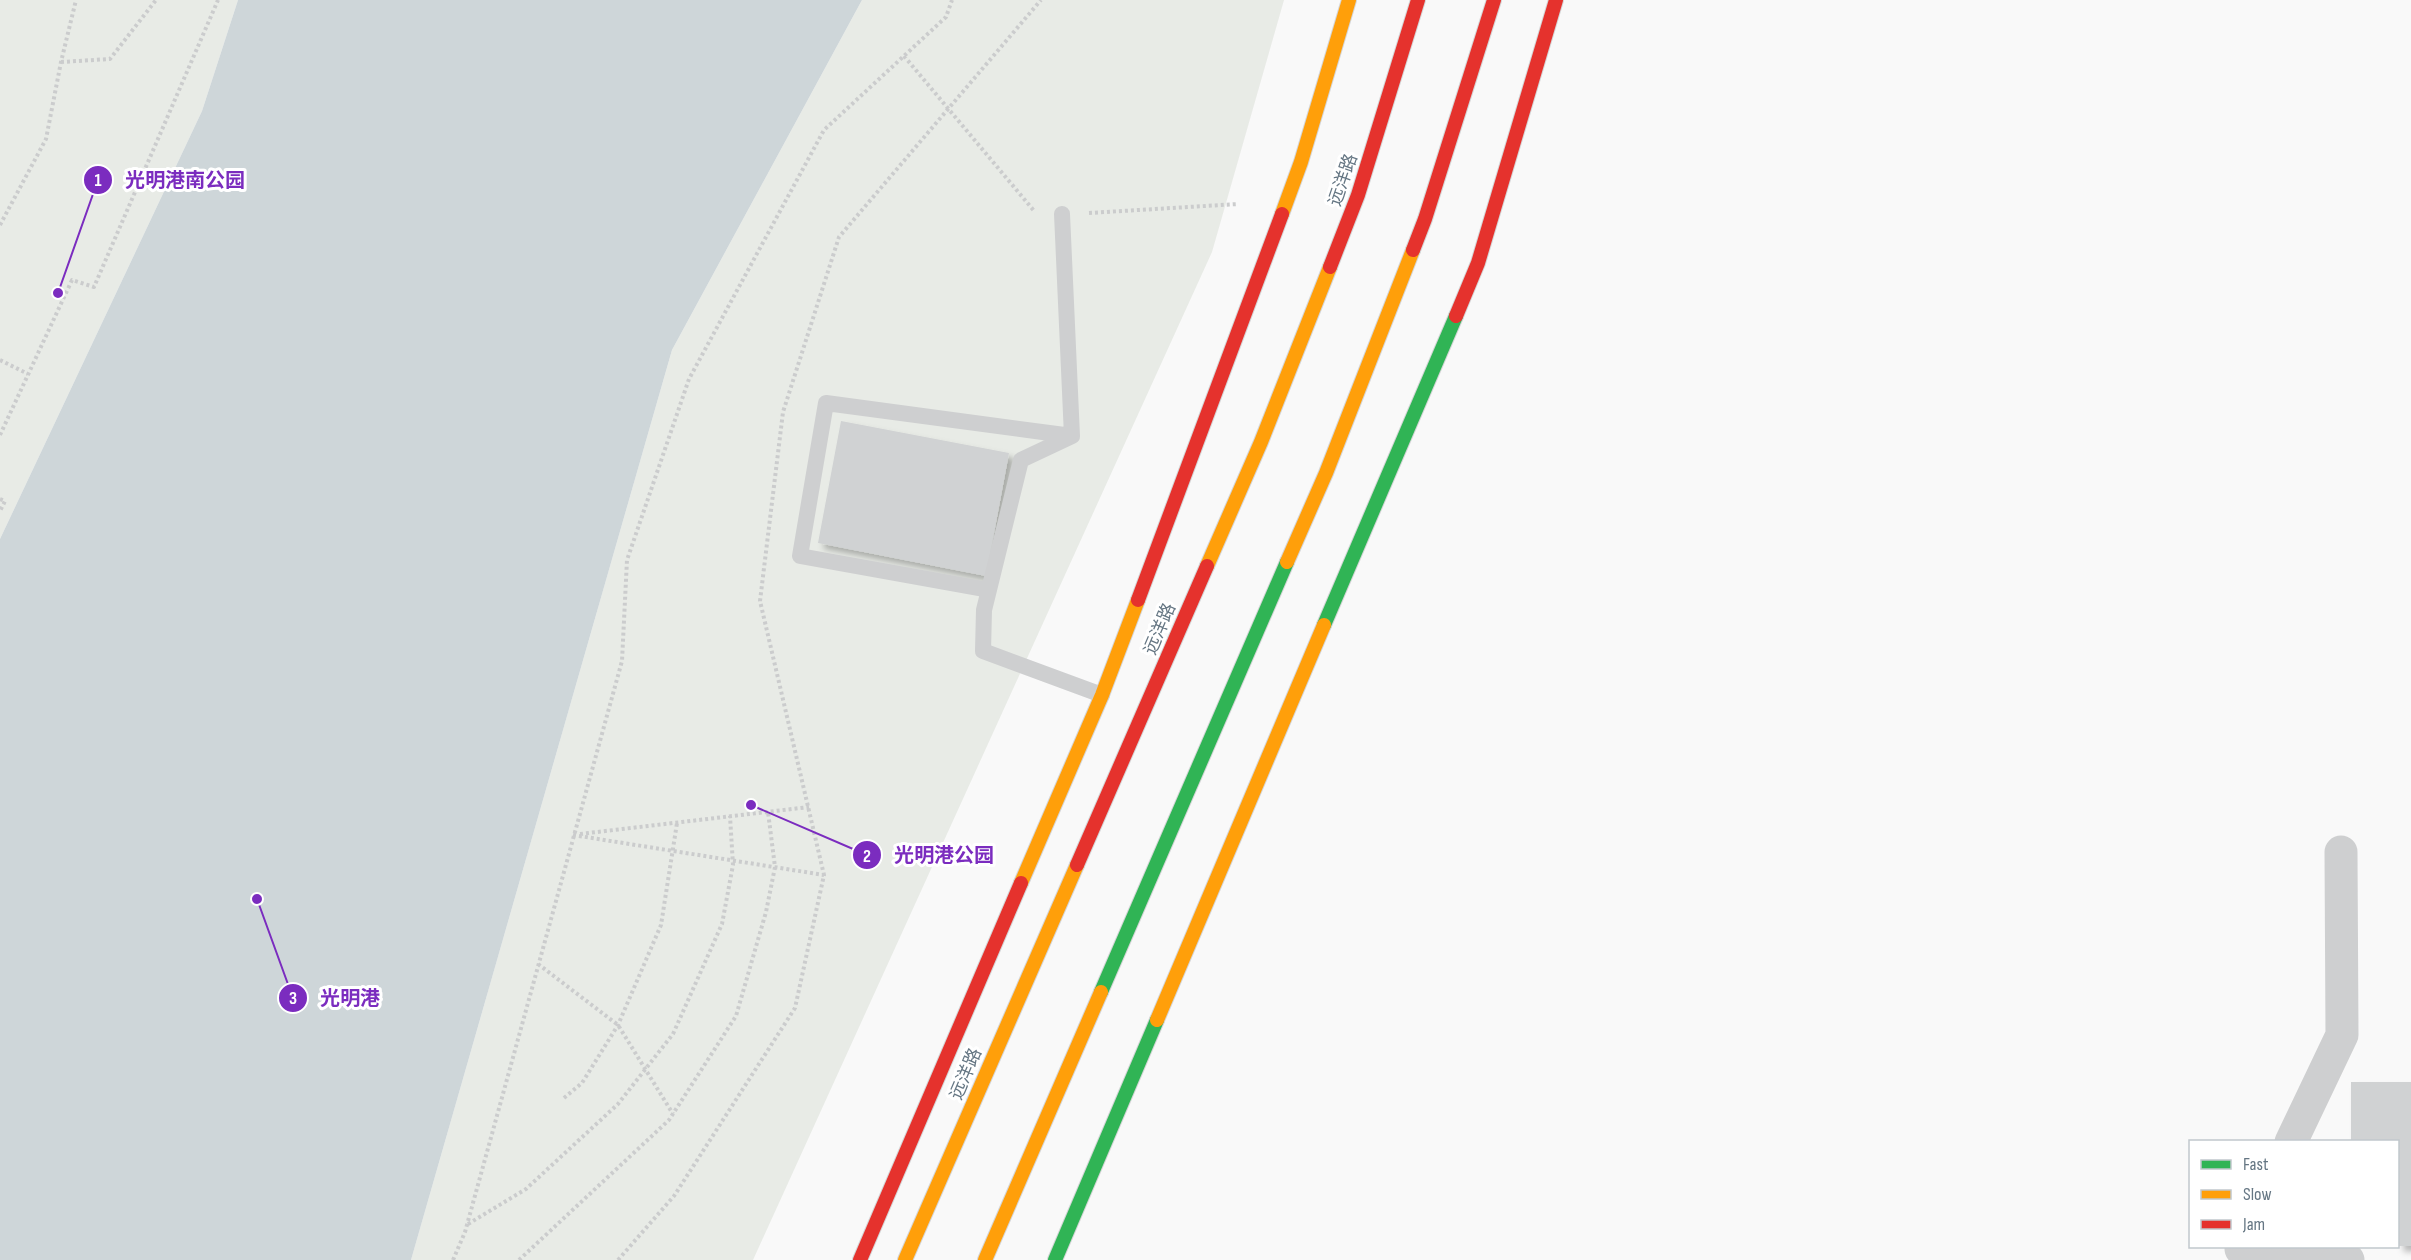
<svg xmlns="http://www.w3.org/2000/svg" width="2411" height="1260" viewBox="0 0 2411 1260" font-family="'Sofia Sans Condensed','Noto Sans SC',sans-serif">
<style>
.green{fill:#e8ebe6}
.water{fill:#ced6d9}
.building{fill:#d0d2d3;filter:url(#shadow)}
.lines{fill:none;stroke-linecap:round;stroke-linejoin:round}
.fast-casing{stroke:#d5d6d7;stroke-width:16}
.slow-casing{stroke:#d5d6d7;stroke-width:16}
.jam-casing{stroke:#d5d6d7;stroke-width:16}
.path{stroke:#cbcccd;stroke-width:4;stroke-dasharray:3 3;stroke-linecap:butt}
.lane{stroke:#cecfd0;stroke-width:16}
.street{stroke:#cecfd0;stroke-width:33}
.fast{stroke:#30b455;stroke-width:14}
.slow{stroke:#ff9f0a;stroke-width:14}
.jam{stroke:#e5322d;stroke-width:14}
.labels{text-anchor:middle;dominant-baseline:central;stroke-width:6;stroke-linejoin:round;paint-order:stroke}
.street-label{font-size:18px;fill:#657683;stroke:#fff}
.leader{fill:none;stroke:#7b2cbf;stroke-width:2}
.callout-dot{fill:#7b2cbf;stroke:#fff;stroke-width:2}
.mark-label{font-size:18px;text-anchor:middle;font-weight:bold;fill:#fff}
.callout-label{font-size:20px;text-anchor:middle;font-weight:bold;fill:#7b2cbf;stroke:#fff;stroke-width:6;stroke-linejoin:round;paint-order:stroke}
</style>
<defs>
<filter id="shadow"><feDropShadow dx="5.5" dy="5.5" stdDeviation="3" flood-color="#0004"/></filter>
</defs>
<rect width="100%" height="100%" fill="#f9f9f9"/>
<path class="green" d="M0 0H238L202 111 0 539Z
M862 0H1284L1212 252 753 1260H411L672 350Z"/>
<path class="water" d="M238 0H862L672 350 411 1260H0V539L202 111Z"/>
<path class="building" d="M841 421 1009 453 986 576 818 543Z
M2351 1082H2411V1246H2398V1142H2351Z"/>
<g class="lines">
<g class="fast-casing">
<path id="fast" d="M1324 625 1456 316
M1101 992 1287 562
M1055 1260 1157 1020"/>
</g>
<g class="slow-casing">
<path id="slow" d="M1282 214 1301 162 1349 0
M1287 562 1326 473 1413 250
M1207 566 1261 442 1330 267
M1021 883 1102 695 1138 600
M1157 1020 1324 625
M905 1260 1077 865
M985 1260 1101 992"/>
</g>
<g class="jam-casing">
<path id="jam" d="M1413 250 1425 219 1494 0
M1330 267 1358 195 1418 0
M1456 316 1478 263 1556 0
M1138 600 1282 214
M1077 865 1207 566
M860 1260 1021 883"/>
</g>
<path class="path" d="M904 56 1035 212
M61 62 110 59 156 0
M1089 213 1238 204
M0 225 46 139 61 62 76 0
M0 360 28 374
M0 435 72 280 94 287 218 0
M0 499 5 501 0 511
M580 834 809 807
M573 835 824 875
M538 964 618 1025 673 1114
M564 1098 582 1083 618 1025 661 925 677 823
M468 1224 526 1189 618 1104 673 1034 722 924 733 865 730 816
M453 1260 465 1232 622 661 627 560 689 379 824 130 946 17 952 0
M519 1260 669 1120 736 1016 766 912 775 867 768 812
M618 1260 674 1196 795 1008 824 875 760 601 783 412 839 237 1041 0"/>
<path class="lane" d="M1062 214 1072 436 1021 460 984 610 983 651 1102 695
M989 590 800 556 826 403 1072 436"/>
<path class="street" d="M2291 1142 2342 1035 2341 852
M2241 1249 2348 1260"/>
<use href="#fast" class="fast"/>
<use href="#slow" class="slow"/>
<use href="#jam" class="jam"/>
</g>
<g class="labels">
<g class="street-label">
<text transform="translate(1343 180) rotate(-71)">远洋路</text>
<text transform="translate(1160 629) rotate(-67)">远洋路</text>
<text transform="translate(966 1074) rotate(-67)">远洋路</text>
</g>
</g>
<path class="leader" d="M58 293L98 180M751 805L867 855M257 899L293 998"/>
<g class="callout-dot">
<circle cx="58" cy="293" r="6"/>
<circle cx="751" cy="805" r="6"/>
<circle cx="257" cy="899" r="6"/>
<circle cx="98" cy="180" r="15"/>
<circle cx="867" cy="855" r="15"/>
<circle cx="293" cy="998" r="15"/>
</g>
<g class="mark-label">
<text x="98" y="186">1</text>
<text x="867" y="862">2</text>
<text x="293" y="1004">3</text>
</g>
<g class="callout-label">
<text x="185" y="187">光明港南公园</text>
<text x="944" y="862">光明港公园</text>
<text x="350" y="1005">光明港</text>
</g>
<rect x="2189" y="1140" width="210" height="108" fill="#ffffff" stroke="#c1c8cd" stroke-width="1.5"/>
<rect x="2201" y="1160" width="30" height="9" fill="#30b455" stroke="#c1c8cd" stroke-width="1.5"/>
<text x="2243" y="1170" font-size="18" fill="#657683">Fast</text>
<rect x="2201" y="1190" width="30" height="9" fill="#ff9f0a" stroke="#c1c8cd" stroke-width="1.5"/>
<text x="2243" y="1200" font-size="18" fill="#657683">Slow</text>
<rect x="2201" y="1220" width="30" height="9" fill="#e5322d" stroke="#c1c8cd" stroke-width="1.5"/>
<text x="2243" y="1230" font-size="18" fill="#657683">Jam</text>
</svg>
